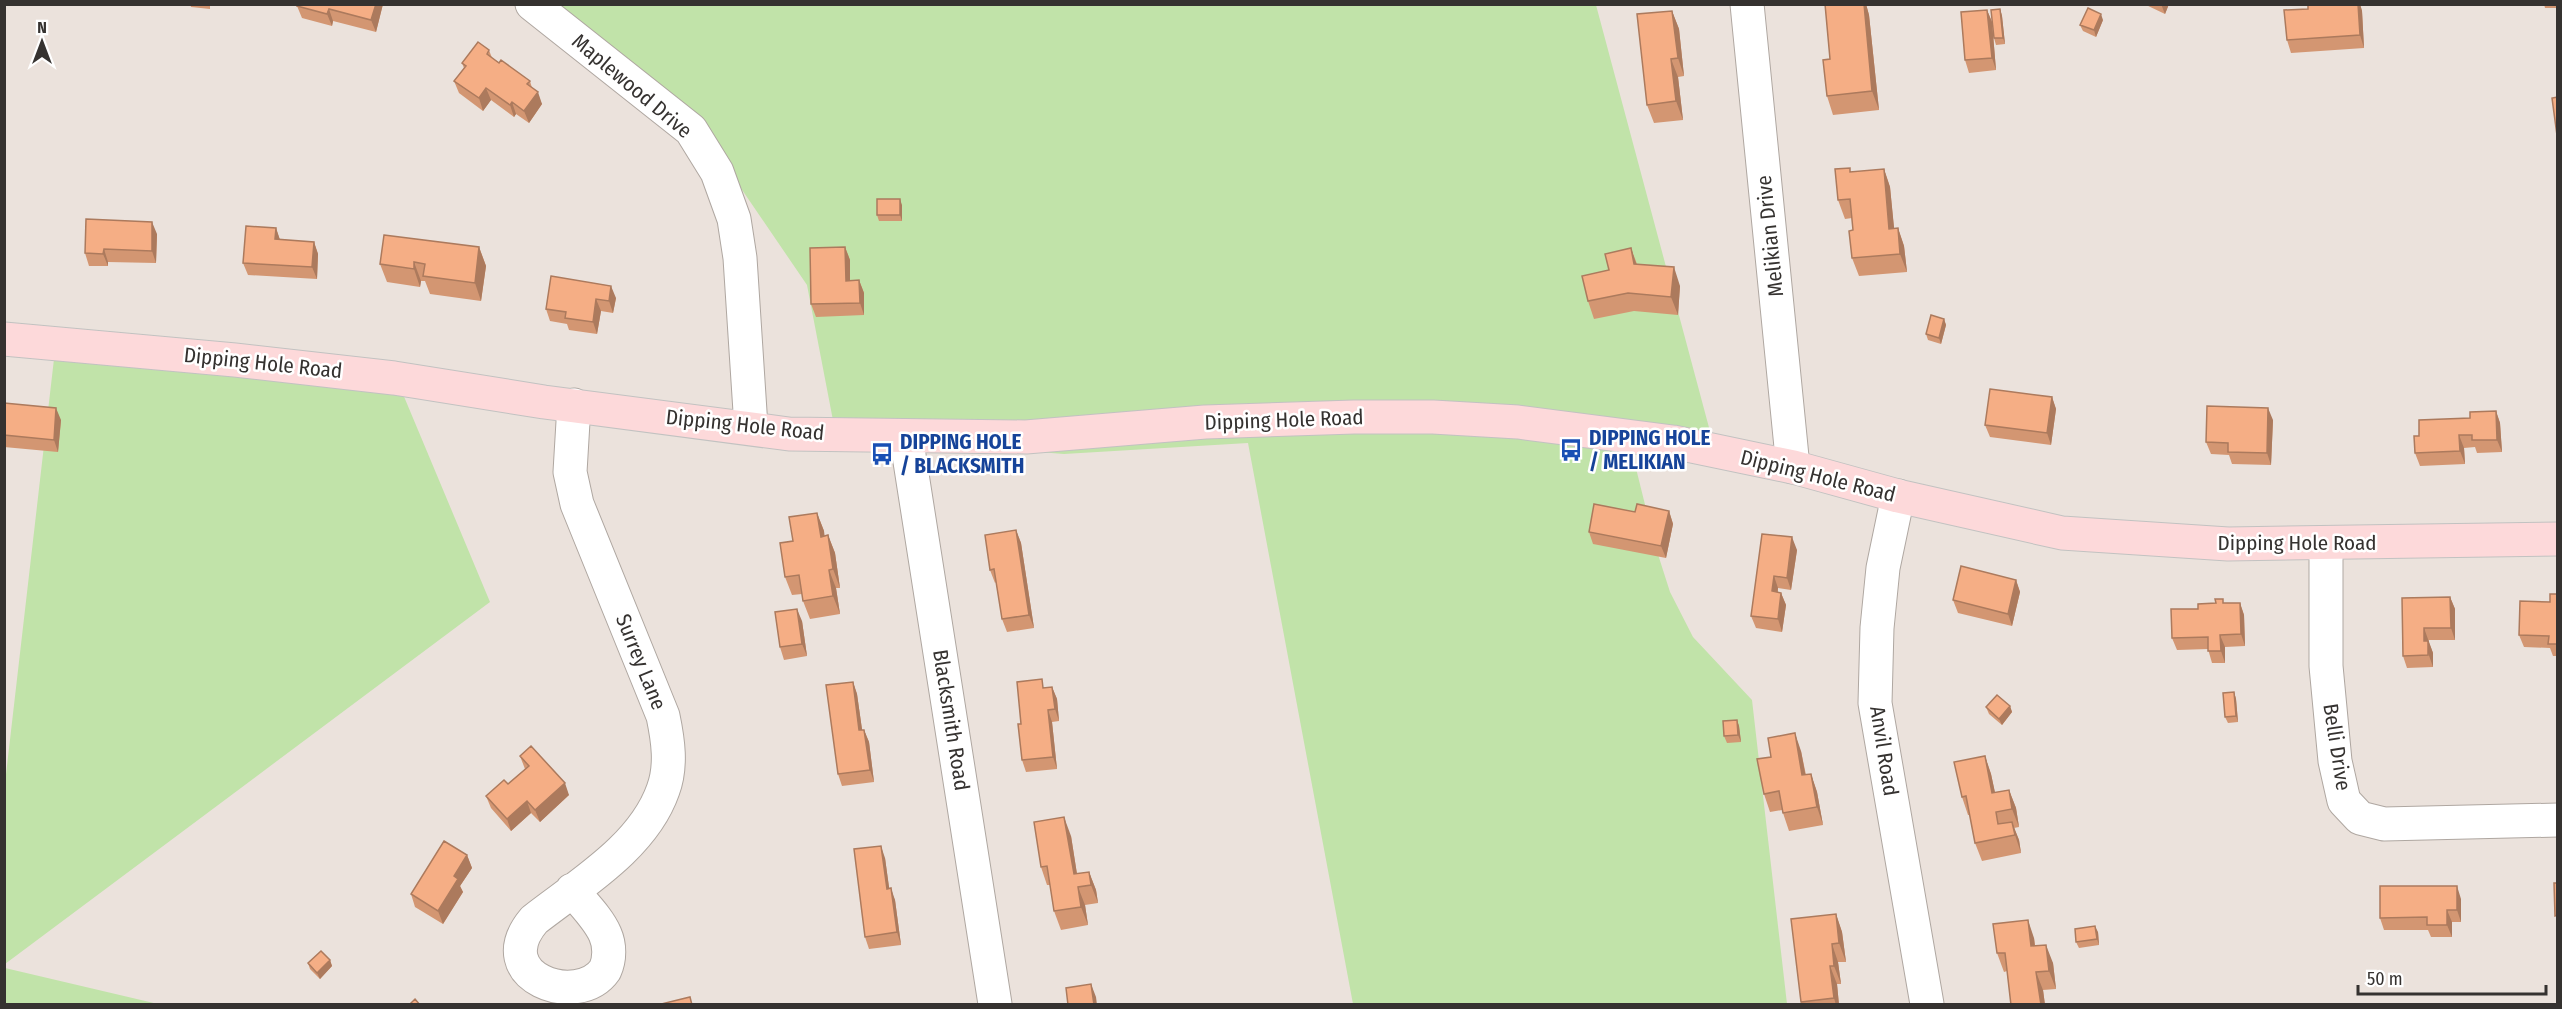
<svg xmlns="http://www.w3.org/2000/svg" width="2562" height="1009" viewBox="0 0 2562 1009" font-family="'Fira Sans Condensed',sans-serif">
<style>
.green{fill:#c1e3a9}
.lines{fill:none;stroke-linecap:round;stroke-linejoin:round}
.minor-casing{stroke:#afa7a1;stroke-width:35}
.major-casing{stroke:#c2c2c1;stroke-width:35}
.minor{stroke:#fff;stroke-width:33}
.major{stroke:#fdd9da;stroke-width:33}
.wall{fill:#d39672}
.shaded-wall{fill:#ac7a5d}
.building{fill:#f5ae85;stroke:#ac7a5d;stroke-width:1.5}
.labels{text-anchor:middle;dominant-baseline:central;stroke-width:5;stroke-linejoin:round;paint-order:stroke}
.street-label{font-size:21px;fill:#353230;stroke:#fff}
.transit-label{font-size:21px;font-weight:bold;fill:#164399;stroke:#fff;text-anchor:start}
</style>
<rect width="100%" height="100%" fill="#ebe2dc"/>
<path class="green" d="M538 5H1596L1711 435 1628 436 1655 545 1670 592 1693 637 1752 700 1787 1004H1353L1248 443 1064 454 836 436 807 285 721 159Z
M57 333 400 387 490 602 5 964V783Z
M4 968H5L158 1004H5Z"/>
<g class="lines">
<g class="minor-casing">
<path id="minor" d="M532 4 691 130 717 172 734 219 740 258 751 427
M1747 4 1793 467
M906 436 995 1004
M1898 496 1883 568 1877 628 1875 703 1927 1004
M2326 544V666L2335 761 2344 801 2360 818 2384 824 2558 820
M572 890C583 904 598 918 605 934 610 945 610 959 605 970 578 1009 486 977 534 920 580 884 643 847 663 790 672 766 668 740 663 716L577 504 570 472 574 405"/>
</g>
<g class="major-casing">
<path id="major" d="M4 339 235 360 394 378 544 402 789 434 1026 437 1205 422 1354 417H1433L1518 422 1673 442 1793 467 1898 496 2062 533 2228 544 2558 539"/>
</g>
<use href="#minor" class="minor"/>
<use href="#major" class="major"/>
</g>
<path class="wall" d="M190 4H210V9L191 7Z
M383 4 376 32 333 21 332 26 302 18 297 6Z
M1825 4H1866L1869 15 1879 110 1833 115 1827 96 1830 59Z
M2144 4H2169L2165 14Z
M2308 4H2360L2362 11 2364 48 2291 53 2287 40 2308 9Z
M2544 4H2558V8H2545Z
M2000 9 2002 16 2005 44 1996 45 1994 38Z
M1987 10 1992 22 1996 70 1969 73 1965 60Z
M1672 11 1679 29 1684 76 1678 77 1683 120 1654 123 1647 105Z
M2103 20 2096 37 2083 31 2080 25Z
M489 50 492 58 530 81 532 88 542 104 529 123 516 114 514 117 491 100 483 111 459 93 454 81 464 68 462 63Z
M1884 169 1890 187 1894 229 1898 228 1904 246 1907 272 1859 276 1852 258 1853 230 1852 218 1845 219 1838 200 1852 172Z
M902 205V221H879L877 215Z
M276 228 280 240 314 242 318 254 317 279 248 275 243 263Z
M157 234 156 263 108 262V266H89L85 253Z
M479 247 486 266 481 301 430 294 425 281H421L420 287 387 282 380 264Z
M845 247 850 260V281L859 280 864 293V315L816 317 811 304Z
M1631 248 1637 264 1680 286 1678 315 1634 311 1594 319 1588 301 1609 270Z
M551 276 616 298 613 313 601 311 597 334 569 330 567 324 550 321 546 309Z
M1944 319 1946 325 1941 344 1928 340 1926 334Z
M2052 397 2056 409 2051 445 1990 437 1985 425Z
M4 403 61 420 58 452 4 447Z
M2496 411 2500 423 2502 452 2477 453 2475 447 2464 448 2465 464 2420 466 2415 453 2419 436 2470 418Z
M2273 420 2271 465 2232 464 2229 455 2211 454 2206 442Z
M1669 511 1673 524 1666 558 1593 544 1589 532 1635 512Z
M817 513 824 531V536L828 535 835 553 840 588H836L840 614 810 619 803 601 802 594 792 595 785 577 793 541Z
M1016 530 1021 543 1034 628 1007 632 1002 619 996 582 995 583 990 570Z
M1762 534 1797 550 1791 590 1778 588V592L1781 593 1786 605 1782 632 1756 628 1751 616Z
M2016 580 2020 592 2012 626 1958 613 1953 600Z
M2558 594V656H2553L2550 648 2524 647 2519 635Z
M2450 597 2455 609V640H2428L2433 653V667L2407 668 2403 656 2402 598Z
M2225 603H2240L2244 615 2245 646 2225 647V663H2212L2208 649 2177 650 2172 638 2198 609Z
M802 621 807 656 784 660 780 647Z
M853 682 857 694 862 730H864L869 742 874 782 842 786 838 774Z
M1046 687H1052L1057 699 1059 721 1052 722 1057 769 1026 772 1022 760 1021 724Z
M2234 692 2236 699 2238 722 2228 723 2225 717Z
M2010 706 2012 712 2002 725 1989 714 1986 707Z
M1737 720 1739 726 1741 742 1727 743 1724 736Z
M1801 751 1806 775 1811 774 1817 792 1823 825 1789 831 1782 810 1770 812 1764 794Z
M520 756 569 795 540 822 531 813 511 831 491 808 486 796 508 784 525 769Z
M1985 756 1991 774 1995 793 2009 790 2016 808 2019 827 2014 828 2019 840 2021 853 1982 861 1975 843 1970 815H1968L1962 797Z
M1071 836 1077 874 1089 872 1096 890 1098 903 1085 905 1088 925 1061 930 1054 911 1050 885H1047L1041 867Z
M467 855 472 868 460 886 463 892 443 924 415 907 411 894Z
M885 858 889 888 895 900 901 945 869 949 865 937Z
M2461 899V922H2452V937H2431L2428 930H2384L2380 918Z
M1836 914 1842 932 1846 962H1838L1841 984H1837L1839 1005H1801V1002Z
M2098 932 2099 945 2079 948 2076 942Z
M2034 938 2035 946 2053 963 2056 989 2043 990 2045 1005H2011L2007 971 2004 972 1997 953Z
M330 960 332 966 320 979 310 969 308 963Z"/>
<path class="shaded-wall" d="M376 4H383L376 32 371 20Z
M1864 4H1866L1869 15 1879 110 1872 91Z
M2161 4H2169L2165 14Z
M2358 4H2360L2362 11 2364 48 2360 35Z
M329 9 333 21 332 26 327 14Z
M2000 9 2002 16 2005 44 2003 38Z
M1987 10 1992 22 1996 70 1992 58Z
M1672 11 1679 29 1684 76 1678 58Z
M2101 14 2103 20 2096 37 2094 30Z
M1671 59 1678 77 1683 120 1676 101Z
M486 88 491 100 483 111 479 98Z
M538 92 542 104 529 123 524 111Z
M512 102 516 114 514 117 510 105Z
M1884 169 1890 187 1896 247 1889 229Z
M900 199 902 205V221L900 215Z
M152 222 157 234 156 263 152 251Z
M276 228 280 240 275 239Z
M1898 228 1904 246 1907 272 1900 254Z
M314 242 318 254 317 279 312 267Z
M479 247 486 266 481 301 475 283Z
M845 247 850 260V293L846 281Z
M1631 248 1637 266 1634 264Z
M104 249 108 262V266L103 254Z
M414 262 421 281 420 287 414 269Z
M1674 267 1680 286 1678 315 1671 297Z
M859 280 864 293V315L860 303Z
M611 286 616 298 613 313 609 301Z
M596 299 601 311 597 334 593 322Z
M1944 319 1946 325 1941 344 1939 338Z
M2052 397 2056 409 2051 445 2047 433Z
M56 408 61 420 58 452 54 440Z
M2268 408 2273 420 2271 465 2267 453Z
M2496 411 2500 423 2502 452 2497 440Z
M2459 435 2464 448 2465 464 2460 451Z
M1669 511 1673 524 1666 558 1661 546Z
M817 513 824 531 827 555 821 537Z
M1016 530 1021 543 1034 628 1029 615Z
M828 535 835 553 840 588 833 569Z
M1792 537 1797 550 1791 590 1787 578Z
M829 570 836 588 840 614 833 596Z
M1774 576 1778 588 1776 603 1772 591Z
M2016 580 2020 592 2012 626 2008 614Z
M1781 593 1786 605 1782 632 1778 619Z
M2450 597 2455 609V640L2451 628Z
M2240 603 2244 615 2245 646 2241 634Z
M797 609 802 621 807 656 802 644Z
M2424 628 2433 653V667L2424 641Z
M2220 635 2225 647V663L2221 651Z
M853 682 857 694 864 743 859 730Z
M1052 687 1057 699 1059 721 1055 709Z
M2234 692 2236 699 2238 722 2236 716Z
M2010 706 2012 712 2002 725 1999 719Z
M1048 710 1052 722 1057 769 1053 757Z
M1737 720 1739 726 1741 742 1738 735Z
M864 730 869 742 874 782 870 770Z
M1795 733 1801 751 1809 794 1802 775Z
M1985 756 1991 774 1999 811 1992 793Z
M1811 774 1817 792 1823 825 1817 807Z
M565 783 569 795 540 822 535 810Z
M2009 790 2016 808 2019 827 2012 809Z
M527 801 531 813 511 831 507 819Z
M1064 817 1071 836 1079 887 1074 874Z
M2012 822 2019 840 2021 853 2015 835Z
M881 846 885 858 891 901 887 889Z
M467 855 472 868 460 886 463 892 443 924 438 911 454 876Z
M1089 872 1096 890 1098 903 1091 885Z
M2457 886 2461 899V922L2457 910Z
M1078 887 1085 905 1088 925 1081 907Z
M891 888 895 900 901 945 897 932Z
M2447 910 2452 922V937L2447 925Z
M1836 914 1842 932 1846 962 1839 943Z
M2028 920 2034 938 2037 964 2031 946Z
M2095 926 2098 932 2099 945 2097 939Z
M1832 944 1838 962 1841 984 1834 966Z
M2046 945 2053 963 2056 989 2049 971Z
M330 960 332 966 320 979 317 973Z
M1830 966 1837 984 1839 1005H1836L1834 998Z
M2036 972 2043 990 2045 1005H2041Z
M1091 984 1096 997 1097 1005H1094Z"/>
<path class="building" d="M298 4H376L371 20 329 9 327 14 297 6Z
M1825 4H1864L1872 91 1827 96 1823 60 1830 59Z
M2308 4H2358L2360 35 2287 40 2284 10 2308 9Z
M2088 8 2101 14 2094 30 2080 25Z
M2000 9 2003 38H1994L1991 10Z
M1987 10 1992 58 1965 60 1961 12Z
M1672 11 1678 58 1671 59 1676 101 1647 105 1637 14Z
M478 42 489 50 487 54 499 63 501 60 530 81 527 84 538 92 524 111 512 102 510 105 486 88 479 98 454 81 466 66 462 63Z
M2558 97V143L2552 98Z
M1850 168V172L1884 169 1889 229 1898 228 1900 254 1852 258 1849 231 1853 230 1850 199 1838 200 1835 169Z
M877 199H900V215H877Z
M86 219 152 222V251L104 249 103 254 85 253Z
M246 226 276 228 275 239 314 242 312 267 243 263Z
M384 235 479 247 475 283 423 276 425 264 414 262V269L380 264Z
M845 247 846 281 859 280 860 303 811 304 810 248Z
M1631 248 1634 264 1674 267 1671 297 1628 293 1588 301 1582 276 1609 270 1605 254Z
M551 276 611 286 609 301 596 299 593 322 565 318 566 312 546 309Z
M1931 315 1944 319 1939 338 1926 334Z
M1990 389 2052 397 2047 433 1985 425Z
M4 403 56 408 54 440 4 435Z
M2207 406 2268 408 2267 453 2228 452V443L2206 442Z
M2496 411 2497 440H2472V435H2459L2460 451 2415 453 2414 436H2419V420L2470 418V412Z
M1594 504 1635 512 1637 504 1669 511 1661 546 1589 532Z
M817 513 821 537 828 535 833 569 829 570 833 596 803 601 799 575 785 577 780 543 793 541 789 517Z
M1016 530 1029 615 1002 619 994 569 990 570 985 535Z
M1762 534 1792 537 1787 578 1774 576 1772 591 1781 593 1778 619 1751 616Z
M1961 566 2016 580 2008 614 1953 600Z
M2550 594H2558V644H2548L2549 636 2519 635 2520 601 2550 602Z
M2450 597 2451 628H2424V641H2428V655L2403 656 2402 598Z
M2215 599H2223V603H2240L2241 634 2220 635 2221 651H2208V637L2172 638 2171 609H2198V604L2216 603Z
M797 609 802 644 780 647 775 612Z
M1042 679 1043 688 1052 687 1055 709 1048 710 1053 757 1022 760 1018 724H1021L1017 682Z
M853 682 859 730H864L870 770 838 774 826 685Z
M2234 692 2236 716 2225 717 2223 693Z
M1997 695 2010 706 1999 719 1986 707Z
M1737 720 1738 735 1724 736 1723 721Z
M1795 733 1802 775 1811 774 1817 807 1783 813 1779 791 1764 794 1757 759 1771 757 1768 738Z
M531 746 565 783 535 810 527 801 507 819 486 796 504 780 508 784 529 766 520 756Z
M1985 756 1992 793 2009 790 2012 809 1996 812 1998 824 2012 822 2015 835 1975 843 1966 796 1962 797 1954 762Z
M1064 817 1074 874 1089 872 1091 885 1078 887 1081 907 1054 911 1047 866 1041 867 1034 822Z
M444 841 467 855 454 876 458 879 438 911 411 894Z
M881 846 887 889 891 888 897 932 865 937 854 849Z
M2554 883H2558V915L2555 916Z
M2380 886H2457V910H2447V925H2427V917L2380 918Z
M1836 914 1839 943 1832 944 1834 966H1830L1834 998 1801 1002 1791 919Z
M2028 920 2031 946 2046 945 2049 971 2036 972 2041 1005H2011L2005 953H1997L1993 924Z
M2095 926 2097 939 2076 942 2075 929Z
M321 951 330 960 317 973 308 963Z
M1091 984 1094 1005H1068L1066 988Z
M690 997 692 1005H661V1004Z
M415 999 420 1005H409Z"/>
<defs>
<g id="bus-bare" transform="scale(1.8)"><path d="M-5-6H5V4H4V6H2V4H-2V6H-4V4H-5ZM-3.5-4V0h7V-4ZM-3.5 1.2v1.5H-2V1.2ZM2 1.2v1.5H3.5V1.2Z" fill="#1a4fb4" stroke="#fff" stroke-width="2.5" paint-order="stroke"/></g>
</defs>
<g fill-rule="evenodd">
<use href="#bus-bare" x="1571" y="450"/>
<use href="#bus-bare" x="882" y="454"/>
</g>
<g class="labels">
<g class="street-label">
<text transform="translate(632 86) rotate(40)">Maplewood Drive</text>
<text transform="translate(1770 236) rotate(-96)">Melikian Drive</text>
<text transform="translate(263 363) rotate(6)">Dipping Hole Road</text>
<text transform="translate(1284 420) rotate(-2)">Dipping Hole Road</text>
<text transform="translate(745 425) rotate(6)">Dipping Hole Road</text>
<text transform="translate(1818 476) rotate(14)">Dipping Hole Road</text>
<text x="2297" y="543">Dipping Hole Road</text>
<text transform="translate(641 662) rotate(68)">Surrey Lane</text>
<text transform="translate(951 720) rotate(81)">Blacksmith Road</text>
<text transform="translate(2337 747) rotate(81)">Belli Drive</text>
<text transform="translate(1884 751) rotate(81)">Anvil Road</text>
</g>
<g class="transit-label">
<text x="1589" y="438">DIPPING HOLE<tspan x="1589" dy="24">/ MELIKIAN</tspan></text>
<text x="900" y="442">DIPPING HOLE<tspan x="900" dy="24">/ BLACKSMITH</tspan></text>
</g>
</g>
<rect width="2562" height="1009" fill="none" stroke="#353230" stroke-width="12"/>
<g transform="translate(42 42)" stroke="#ffffff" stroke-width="4.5" paint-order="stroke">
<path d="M0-4.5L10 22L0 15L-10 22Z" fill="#353230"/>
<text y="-9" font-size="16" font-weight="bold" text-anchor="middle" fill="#353230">N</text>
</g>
<path d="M2358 985v9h188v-9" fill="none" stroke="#353230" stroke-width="3"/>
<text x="2367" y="985" font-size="18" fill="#353230" stroke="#ffffff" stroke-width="4.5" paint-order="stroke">50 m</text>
</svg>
